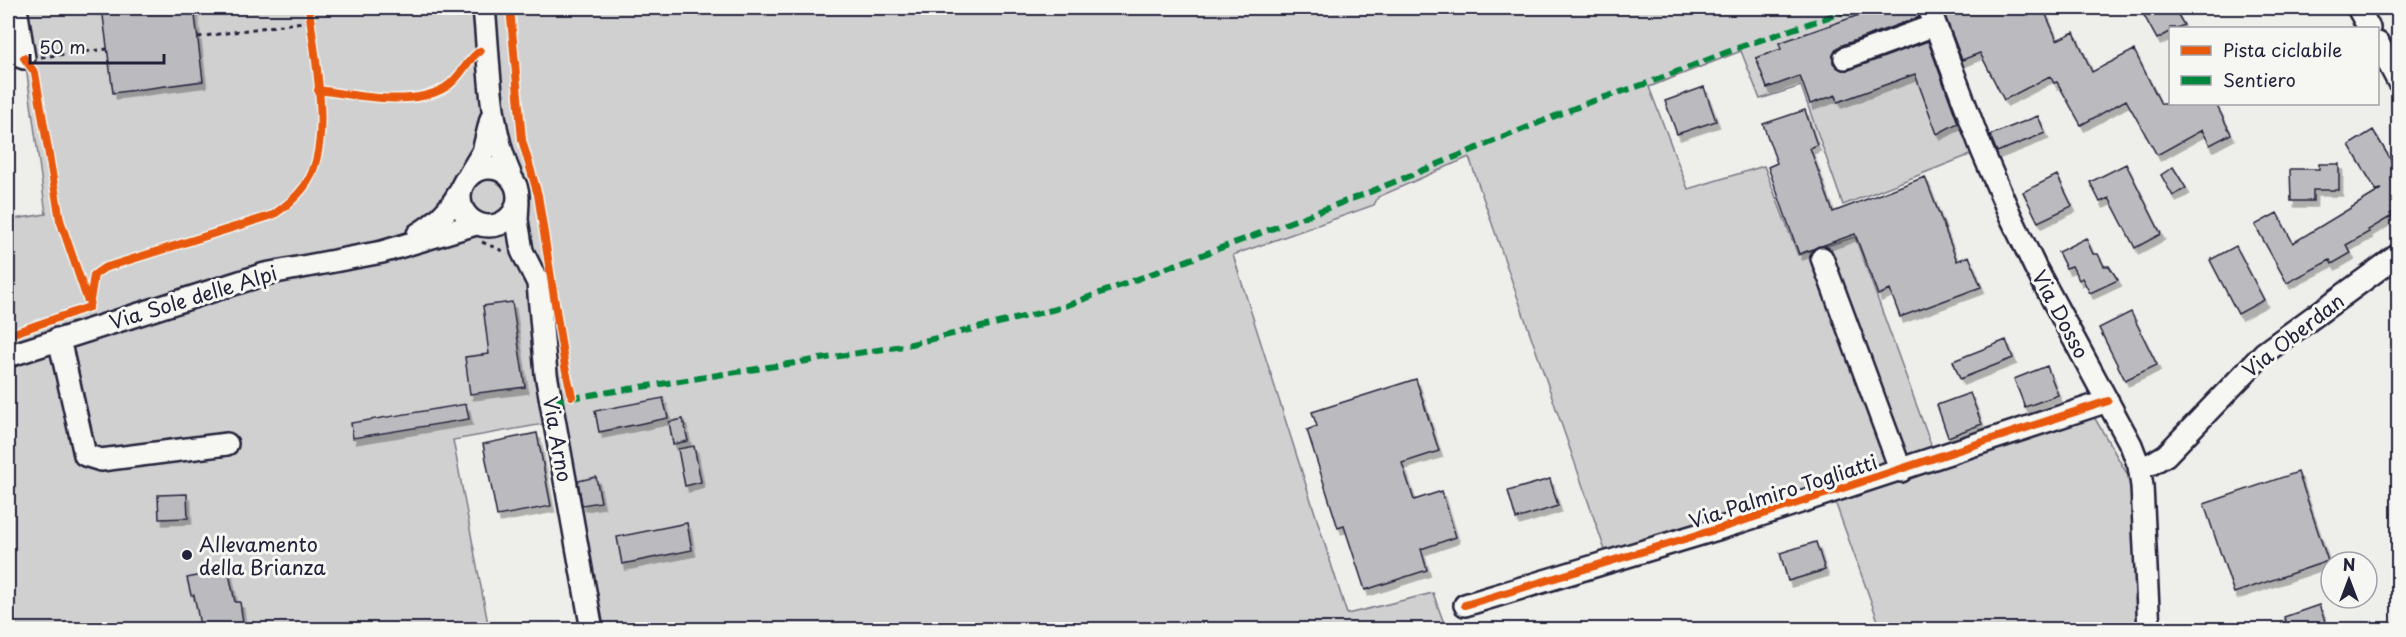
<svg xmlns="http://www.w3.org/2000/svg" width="2406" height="637" viewBox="0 0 2406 637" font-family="'Playpen Sans',sans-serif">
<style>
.green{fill:#d0d0d1;stroke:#797986;stroke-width:1.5}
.building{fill:#bbbbbf;stroke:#22223b;stroke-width:1.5;filter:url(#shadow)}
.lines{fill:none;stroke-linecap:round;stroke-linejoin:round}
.minor-casing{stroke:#22223b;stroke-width:26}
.path{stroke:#22223b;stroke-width:3;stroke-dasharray:4.5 4.5;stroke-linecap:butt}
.minor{stroke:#f6f6f2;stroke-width:21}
.quiet{stroke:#00873e;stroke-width:6;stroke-dasharray:12 6;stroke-linecap:butt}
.cycleway-casing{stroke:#f6f6f2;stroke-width:11}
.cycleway{stroke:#e8590c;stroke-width:8}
.poi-dot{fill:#22223b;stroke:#f6f6f2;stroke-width:2}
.labels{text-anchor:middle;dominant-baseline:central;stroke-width:6;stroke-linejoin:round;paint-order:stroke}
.street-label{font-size:20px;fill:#22223b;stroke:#f6f6f2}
.poi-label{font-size:20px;fill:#22223b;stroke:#f6f6f2;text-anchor:start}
</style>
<defs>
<filter id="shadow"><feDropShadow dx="3.5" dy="6" stdDeviation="0" flood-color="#0004"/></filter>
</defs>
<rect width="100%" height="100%" fill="#eeeeeb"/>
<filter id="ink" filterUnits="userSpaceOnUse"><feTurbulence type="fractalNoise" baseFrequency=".0167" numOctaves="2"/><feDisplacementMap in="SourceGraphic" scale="12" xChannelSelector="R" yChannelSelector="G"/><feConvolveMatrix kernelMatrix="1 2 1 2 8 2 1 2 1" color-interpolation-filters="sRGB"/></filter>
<g filter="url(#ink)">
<path class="green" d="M18 8H1846L1849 15 1872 8H1924L1974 143 1969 146 1972 154 1843 205 1801 86 1760 99 1741 51 1649 87 1688 189 1764 166 1798 255 1855 237 1937 461 2090 410 2136 489 2141 629H1881L1829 485 1606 553 1469 157 1378 197 1374 205 1233 255 1347 614 1433 593 1446 629H585L549 423 453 440 489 629H8V220L46 214Z"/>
<path class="building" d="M102 8H194L203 81 113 93Z
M1879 8H1917L1919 17 1840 46 1833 55V63L1842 70H1849L1928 41 1958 123 1937 134 1915 74 1838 102 1836 95 1810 104 1800 76 1767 88 1756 58 1781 49 1779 43Z
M1942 8H2043L2057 40 2074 32 2092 72 2134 50 2161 104H2216L2231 134 2210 145 2202 130 2157 155 2126 100 2081 125 2057 82 2054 83 2050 76 2004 100 1980 53 1962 60Z
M2140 8H2174L2184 25 2177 28H2170V32L2157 39Z
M1704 87 1716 121 1677 134 1665 101Z
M1805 110 1817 145 1810 148 1833 212 1925 177 1957 261 1969 256 1981 287 1900 317 1890 290 1878 295 1855 234 1799 254 1768 167 1777 163 1763 124Z
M2038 116 2045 133 1997 152 1990 135Z
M2373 130 2398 172V209L2390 214 2392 216 2368 230 2369 232 2346 245 2351 253 2332 264 2330 260 2287 283 2255 225 2277 213 2293 243 2382 189 2376 190 2349 145Z
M2126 164 2161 234 2135 248 2109 198 2100 202 2090 182Z
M2319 164H2339V190H2313V201H2291L2290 169H2319Z
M2173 167 2186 188 2173 196 2161 175Z
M2057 175 2072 206 2038 222 2023 192Z
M2086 238 2093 254H2098L2104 266H2109L2118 280 2090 293 2082 278 2079 280 2072 266 2066 268 2058 252Z
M2236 246 2264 300 2238 314 2210 260Z
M512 302 525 387 470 394 465 357 489 354 483 306Z
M2131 312 2157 365 2125 380 2099 328Z
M2006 340 2013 358 1960 379 1953 361Z
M2047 366 2058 395 2025 407 2014 379Z
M1416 379 1439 451 1402 463 1414 500 1442 491 1456 537 1421 549 1427 570 1365 590 1344 526 1338 528 1307 430 1317 426 1312 412Z
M1970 393 1982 424 1948 437 1937 405Z
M663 398 668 418 599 432 595 411Z
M466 404 469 419 353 438 351 423Z
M683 419 688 441 673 444 669 422Z
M537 433 551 506 497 516 483 444Z
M694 446 701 482 685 486 678 449Z
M2298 472 2328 561 2234 593 2204 504Z
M596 477 601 502 582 505 578 481Z
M1550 479 1558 506 1516 519 1508 491Z
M187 494 188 518 159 519 158 495Z
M687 523 692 550 622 564 617 537Z
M1816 542 1825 570 1788 581 1780 553Z
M228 569 235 602H240L244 630H201L194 595H191L187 578Z
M2319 605 2327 627 2319 630H2289L2284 617Z"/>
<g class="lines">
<g class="minor-casing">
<path id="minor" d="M484 8C490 64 488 127 512 179
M1929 8 1982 150 2010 215 2035 267 2131 445 2139 466 2142 486 2149 630
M2358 8 2369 28
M2378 43 2398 81
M8 52 24 58 16 8
M1845 58 1935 25
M460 197a29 29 0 1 1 58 0a29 29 0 1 1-58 0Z
M469 175 483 152 491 119
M518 201 517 220 522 251 538 283 546 374 592 630
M418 234C436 223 448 212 459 193
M1822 258 1901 471
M57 339 62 352 85 455 101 460 227 444
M8 356 265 274 382 252 476 224
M2139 466 2151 464 2166 455 2264 353 2398 255
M1465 605 1724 527 2108 401"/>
</g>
<path class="path" d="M198 37 310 21
M41 57 107 49
M482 242 503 251"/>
<use href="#minor" class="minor"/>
<path class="quiet" d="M552 401 903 346 1060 308 1365 194 1587 103 1648 83 1743 46 1855 8"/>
<g class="cycleway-casing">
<path id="cycleway" d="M510 8 522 140 538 195 565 367 572 396
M24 58 35 73 60 220 87 299
M318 90C355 95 413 108 446 87 461 78 465 61 480 51
M89 307 94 275 104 268 273 215C285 207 295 199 304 187 335 146 314 56 309 8
M8 335 89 307
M1465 605 1724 527 2108 401"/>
</g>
<use href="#cycleway" class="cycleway"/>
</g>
</g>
<circle class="poi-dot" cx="187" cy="555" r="6"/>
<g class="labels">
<g class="street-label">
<text transform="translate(193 297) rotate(-17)">Via Sole delle Alpi</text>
<text transform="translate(2061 314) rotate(62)">Via Dosso</text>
<text transform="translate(2293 335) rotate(-38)">Via Oberdan</text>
<text transform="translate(558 439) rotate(80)">Via Arno</text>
<text transform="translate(1783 491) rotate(-18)">Via Palmiro Togliatti</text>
</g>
<g class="poi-label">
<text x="199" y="544">Allevamento<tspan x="199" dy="23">della Brianza</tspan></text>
</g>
</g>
<rect width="2406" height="637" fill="none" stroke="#f6f6f2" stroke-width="30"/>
<rect x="15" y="15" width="2376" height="607" fill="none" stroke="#22223b" stroke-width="2" filter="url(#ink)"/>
<rect x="2169" y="27" width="210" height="78" fill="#f6f6f2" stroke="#a1a1a9" stroke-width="1.5"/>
<rect x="2181" y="46" width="30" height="9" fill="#e8590c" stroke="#a1a1a9" stroke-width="1.5"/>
<text x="2223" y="57" font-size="18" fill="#22223b">Pista ciclabile</text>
<rect x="2181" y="76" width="30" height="9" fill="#00873e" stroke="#a1a1a9" stroke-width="1.5"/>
<text x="2223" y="87" font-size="18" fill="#22223b">Sentiero</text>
<g transform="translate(2349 580)"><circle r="28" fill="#f6f6f2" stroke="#a1a1a9" stroke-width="1.5"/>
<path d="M0-4.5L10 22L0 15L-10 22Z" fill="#22223b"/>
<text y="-9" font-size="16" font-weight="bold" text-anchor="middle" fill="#22223b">N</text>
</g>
<path d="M30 54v9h134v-9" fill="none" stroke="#22223b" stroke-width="3"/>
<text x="39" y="54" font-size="18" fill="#22223b" stroke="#f6f6f2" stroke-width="4.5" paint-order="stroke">50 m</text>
</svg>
